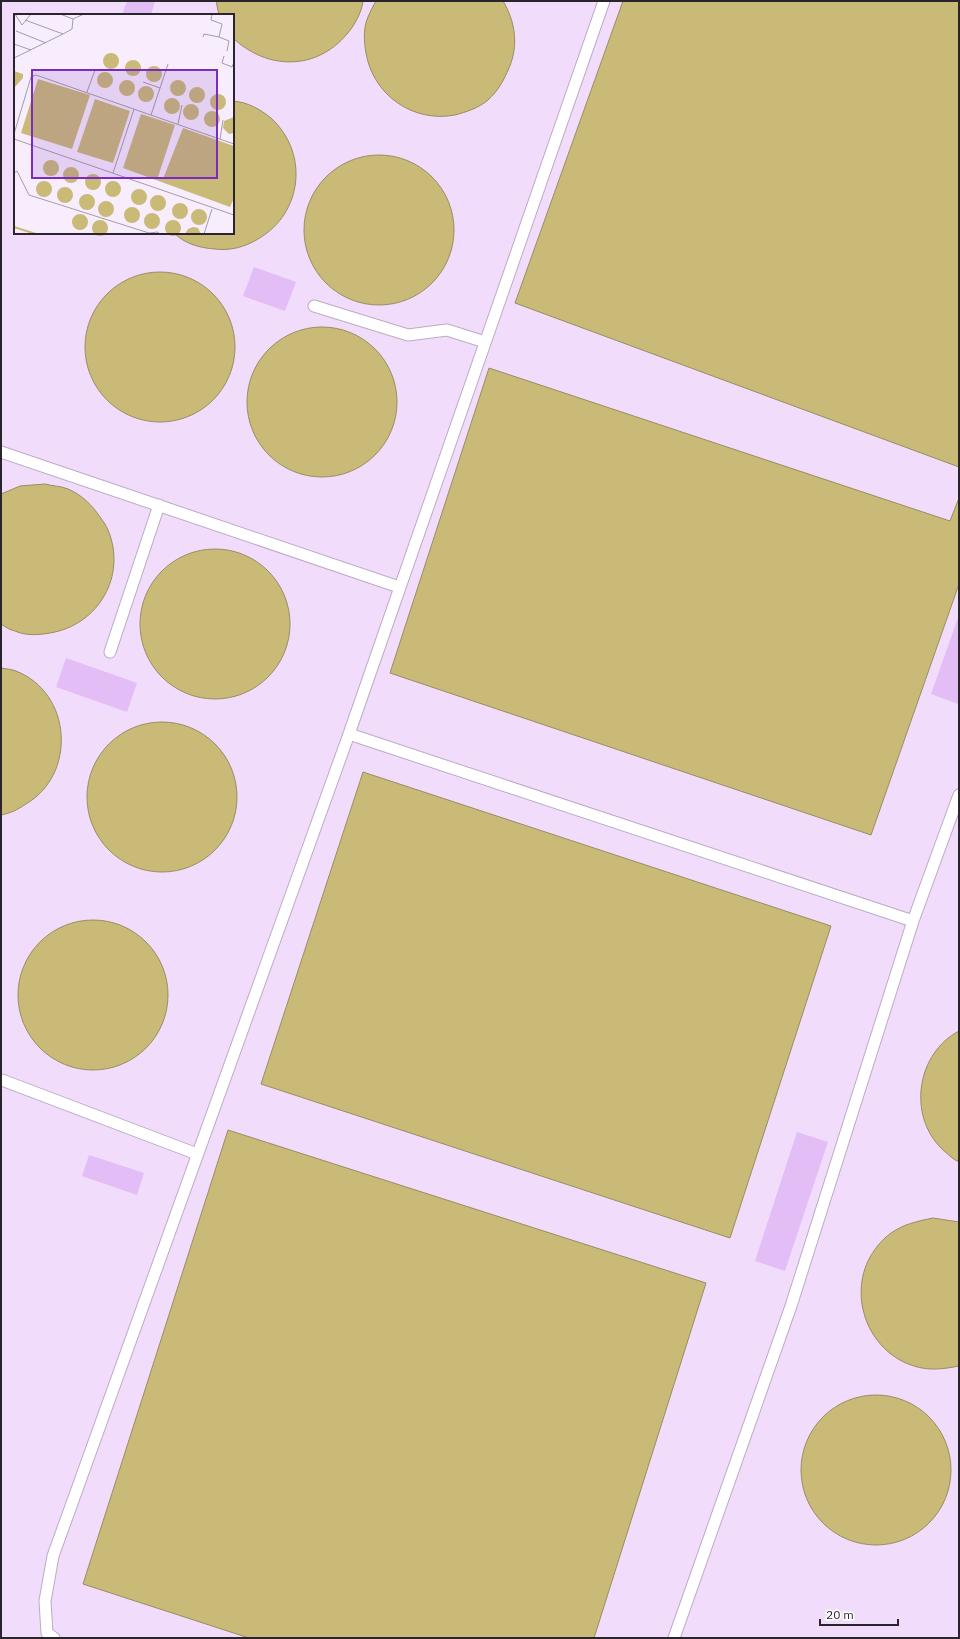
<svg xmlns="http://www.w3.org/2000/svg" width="960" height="1639" viewBox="0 0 960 1639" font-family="'IBM Plex Sans',sans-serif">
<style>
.built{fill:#f1dcfb;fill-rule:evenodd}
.water{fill:#c9ba78;stroke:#998d62}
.building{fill:#e3bdf6}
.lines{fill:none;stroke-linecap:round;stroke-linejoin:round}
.service-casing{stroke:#bcacc3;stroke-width:13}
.service{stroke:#fff;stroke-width:11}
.inset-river{fill:none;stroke:#c9ba78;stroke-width:2}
.inset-road{fill:none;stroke:#a59da9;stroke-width:1}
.view{fill:#7b2cbf;fill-opacity:0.15;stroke:#7b2cbf;stroke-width:2}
.inset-edge{fill:none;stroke:#2a242d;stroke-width:2}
</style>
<rect width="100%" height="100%" fill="#f7edfc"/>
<path class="built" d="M1 1H959V1638H1ZM15 15H233V233H15Z"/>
<path class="water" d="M216 1H363C362 12 354 26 347 34 316 71 267 70 233 38V15H219Z
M376 1H503C515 21 519 45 509 68 504 80 498 91 488 100 479 108 466 112 455 115 413 123 373 95 366 53 364 42 363 28 368 17 370 12 373 6 376 1Z
M623 1H959V467L515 303Z
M233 101C247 102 260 109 271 118 309 153 303 213 258 239 245 247 230 251 215 249 200 248 185 244 174 233H233Z
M304 230a75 75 0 1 1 150 0a75 75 0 1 1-150 0Z
M85 347a75 75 0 1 1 150 0a75 75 0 1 1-150 0Z
M247 402a75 75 0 1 1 150 0a75 75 0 1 1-150 0Z
M489 368 950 521 959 498V584L871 835 390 673Z
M45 484C52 486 61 486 68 489 82 495 92 505 100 517 103 521 106 525 108 530 127 575 99 625 50 633 39 635 26 636 15 631 10 630 5 627 1 624V494L20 486Z
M140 624a75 75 0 1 1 150 0a75 75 0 1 1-150 0Z
M1 668C6 669 11 669 16 671 72 693 77 774 26 804 17 810 11 813 1 815Z
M87 797a75 75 0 1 1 150 0a75 75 0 1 1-150 0Z
M363 772 831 926 730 1238 261 1084Z
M18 995a75 75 0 1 1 150 0a75 75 0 1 1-150 0Z
M959 1031V1162C952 1159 948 1154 942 1149 907 1115 917 1053 959 1031Z
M228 1130 706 1283 594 1638H249L83 1584Z
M933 1218 959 1222V1366C944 1369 929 1371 914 1366 871 1353 849 1302 868 1261 873 1251 881 1240 891 1233 904 1224 918 1221 933 1218Z
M801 1470a75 75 0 1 1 150 0a75 75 0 1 1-150 0Z"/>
<path class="building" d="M127 1H155L151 15H122Z
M254 267 296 282 285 311 243 296Z
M959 615V700L958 704 931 694Z
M66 658 137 683 127 712 56 687Z
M797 1132 828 1142 785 1271 755 1261Z
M89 1155 144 1173 137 1195 82 1176Z"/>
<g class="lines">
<g class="service-casing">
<path id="service" d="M314 306 408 335 447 330 485 342
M1 452 399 587
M110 652 159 505
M349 734 913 921
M2 1080 197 1154
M54 1638 47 1633 45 1601 53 1556 349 734 604 1
M674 1638 791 1306 913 921 959 795"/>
</g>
<use href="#service" class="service"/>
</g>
<g transform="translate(14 14)">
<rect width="220" height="220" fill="#f7edfc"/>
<path d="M89 47a8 8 0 1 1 16 0a8 8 0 1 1-16 0ZM111 54a8 8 0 1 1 16 0a8 8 0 1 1-16 0ZM132 60a8 8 0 1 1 16 0a8 8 0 1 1-16 0ZM0 57 9 60V64L0 74ZM83 66a8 8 0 1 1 16 0a8 8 0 1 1-16 0ZM24 65 76 81 58 135 7 119ZM156 74a8 8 0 1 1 16 0a8 8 0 1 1-16 0ZM105 74a8 8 0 1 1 16 0a8 8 0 1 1-16 0ZM124 80a8 8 0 1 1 16 0a8 8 0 1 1-16 0ZM175 81a8 8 0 1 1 16 0a8 8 0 1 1-16 0ZM196 88a8 8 0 1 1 16 0a8 8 0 1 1-16 0ZM150 92a8 8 0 1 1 16 0a8 8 0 1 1-16 0ZM81 85 116 97 99 149 63 138ZM169 98a8 8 0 1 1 16 0a8 8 0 1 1-16 0ZM190 105a8 8 0 1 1 16 0a8 8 0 1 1-16 0ZM127 100 161 111 144 163 149 165 169 114 220 132V184L216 193 109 154ZM220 103V119L215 120 209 114 210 107ZM29 154a8 8 0 1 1 16 0a8 8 0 1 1-16 0ZM49 161a8 8 0 1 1 16 0a8 8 0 1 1-16 0ZM71 168a8 8 0 1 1 16 0a8 8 0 1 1-16 0ZM22 175a8 8 0 1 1 16 0a8 8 0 1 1-16 0ZM91 175a8 8 0 1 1 16 0a8 8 0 1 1-16 0ZM43 181a8 8 0 1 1 16 0a8 8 0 1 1-16 0ZM117 183a8 8 0 1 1 16 0a8 8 0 1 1-16 0ZM65 188a8 8 0 1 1 16 0a8 8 0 1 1-16 0ZM136 189a8 8 0 1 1 16 0a8 8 0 1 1-16 0ZM84 195a8 8 0 1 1 16 0a8 8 0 1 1-16 0ZM158 197a8 8 0 1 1 16 0a8 8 0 1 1-16 0ZM110 201a8 8 0 1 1 16 0a8 8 0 1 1-16 0ZM177 203a8 8 0 1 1 16 0a8 8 0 1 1-16 0ZM130 207a8 8 0 1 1 16 0a8 8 0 1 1-16 0ZM58 208a8 8 0 1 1 16 0a8 8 0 1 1-16 0ZM78 214a8 8 0 1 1 16 0a8 8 0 1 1-16 0ZM151 214a8 8 0 1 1 16 0a8 8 0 1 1-16 0ZM179 213 184 214 187 220H171L174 215Z" fill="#c9ba78"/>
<path class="inset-river" d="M0 213 22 220"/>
<path class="inset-road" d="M1 0 8 11 17 0M46 0 59 5 70 0M11 6 49 20 58 15 59 5M2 17 32 29M189 23 190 20 205 23 208 10 197 6 198 0M205 23 215 27 213 37M0 30 17 36M210 42 208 49 218 53 220 48M0 44 49 20M129 68 146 74M73 78 81 56M137 101 154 50M164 110 168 91M0 120 17 63 22 61 220 130M0 125 220 201M206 125 209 106M0 159 3 157 15 181 135 219 144 218 146 220M99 159 120 95M190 220 198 195"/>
<path class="view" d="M18 56H203V164H18Z"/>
<rect width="220" height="220" class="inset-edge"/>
</g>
<rect width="960" height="1639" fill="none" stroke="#2a242d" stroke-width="4"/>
<path d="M820 1619v6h78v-6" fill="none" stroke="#2a242d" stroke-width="2"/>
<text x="826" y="1619" font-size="12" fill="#2a242d" stroke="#ffffff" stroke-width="3" paint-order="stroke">20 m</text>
</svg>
